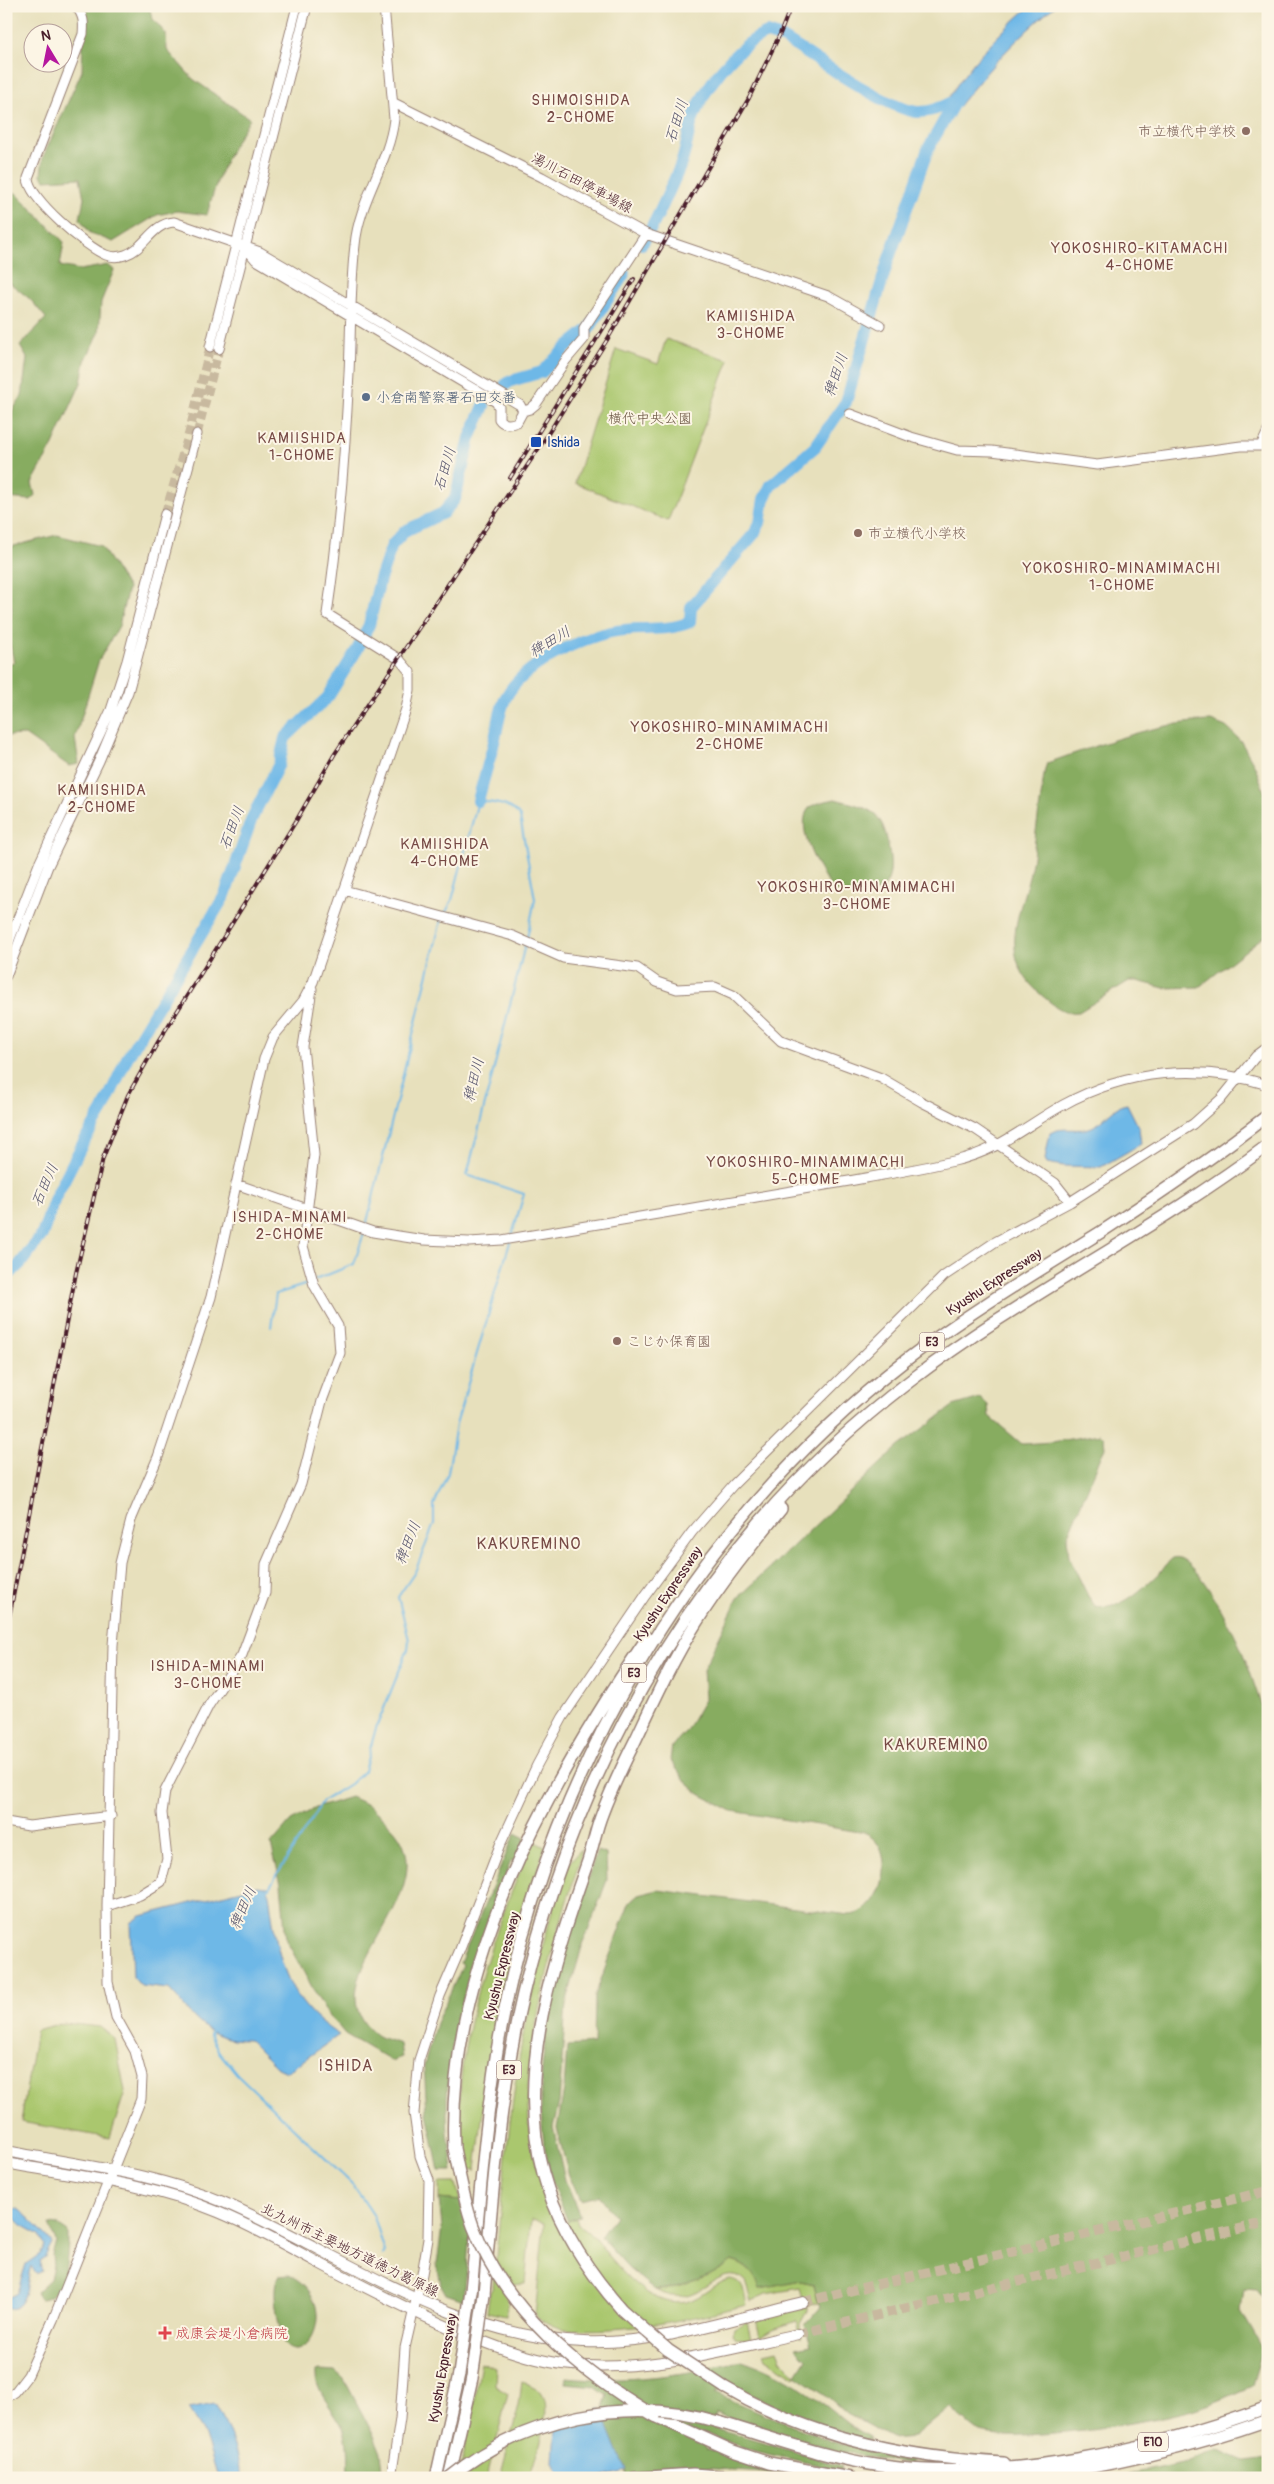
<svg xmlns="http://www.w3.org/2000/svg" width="1274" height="2484" viewBox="0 0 1274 2484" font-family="Pangolin,'Klee One',sans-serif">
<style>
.green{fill:#aac76e;stroke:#7a734c}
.forest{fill:#87ac61;stroke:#686646}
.water{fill:#6eb8e7;stroke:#5c6c89}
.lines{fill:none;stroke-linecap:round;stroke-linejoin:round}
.stream{stroke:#6eb8e7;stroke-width:2}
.river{stroke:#6eb8e7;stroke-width:12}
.secondary-tunnel{stroke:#c8b99f;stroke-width:9;stroke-dasharray:9 4.5;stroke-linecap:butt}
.primary-tunnel{stroke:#c8b99f;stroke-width:10;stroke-dasharray:10 5;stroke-linecap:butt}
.secondary-casing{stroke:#988074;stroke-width:11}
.primary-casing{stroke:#988074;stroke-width:12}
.highway-casing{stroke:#988074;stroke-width:14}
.secondary{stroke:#fff;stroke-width:9}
.primary{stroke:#fff;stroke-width:10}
.highway{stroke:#fff;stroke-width:11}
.rail-casing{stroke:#4a1f2b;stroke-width:4}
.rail{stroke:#fcf5e5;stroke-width:2;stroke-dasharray:5.5;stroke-linecap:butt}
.highway-bridge-casing{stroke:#988074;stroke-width:14;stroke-linecap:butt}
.highway-bridge{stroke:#fff;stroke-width:11}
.education-dot{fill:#8d6e63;stroke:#fcf5e5;stroke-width:2}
.service-dot{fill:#5c6f8a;stroke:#fcf5e5;stroke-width:2}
.transit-dot{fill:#1a4fb4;stroke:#fcf5e5;stroke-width:2}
.health-dot{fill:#e0444e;stroke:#fcf5e5;stroke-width:2}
.labels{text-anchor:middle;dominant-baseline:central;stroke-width:4;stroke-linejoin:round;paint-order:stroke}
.shield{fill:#fcf5e5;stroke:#7f5f63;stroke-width:1}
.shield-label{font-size:12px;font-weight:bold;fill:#4a1f2b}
.education-label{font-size:14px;fill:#785e54;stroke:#fcf5e5;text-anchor:start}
.street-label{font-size:14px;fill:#4a1f2b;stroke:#fcf5e5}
.service-label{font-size:14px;fill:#4e5e75;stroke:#fcf5e5;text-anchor:start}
.park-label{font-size:14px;fill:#67513f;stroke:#fcf5e5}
.transit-label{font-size:14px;fill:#164399;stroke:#fcf5e5;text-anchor:start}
.health-label{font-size:14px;fill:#be3a42;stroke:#fcf5e5;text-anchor:start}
.neighbourhood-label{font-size:15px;letter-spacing:1px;fill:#774a46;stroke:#fcf5e5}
.water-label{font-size:15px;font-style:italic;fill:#57556d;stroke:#fcf5e5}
.quarter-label{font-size:16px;letter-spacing:1px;fill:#774a46;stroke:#fcf5e5}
</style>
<rect width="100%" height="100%" fill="#fcf5e5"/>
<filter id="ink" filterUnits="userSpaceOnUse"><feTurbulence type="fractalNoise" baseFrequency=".02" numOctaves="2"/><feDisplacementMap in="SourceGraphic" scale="10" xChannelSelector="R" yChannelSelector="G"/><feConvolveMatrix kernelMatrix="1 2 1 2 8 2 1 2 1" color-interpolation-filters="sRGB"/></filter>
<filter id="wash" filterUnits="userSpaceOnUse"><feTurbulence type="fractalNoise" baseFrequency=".0096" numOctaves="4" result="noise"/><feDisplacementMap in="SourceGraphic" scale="20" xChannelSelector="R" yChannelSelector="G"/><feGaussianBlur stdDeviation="1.12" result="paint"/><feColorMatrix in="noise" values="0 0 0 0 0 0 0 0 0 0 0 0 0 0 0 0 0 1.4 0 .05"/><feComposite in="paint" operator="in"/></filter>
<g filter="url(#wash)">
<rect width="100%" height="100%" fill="#e7e0bc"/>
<path class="green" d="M666 339 729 360 668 521 575 483 616 349 658 364Z
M533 1841 545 1847C529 1894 513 1941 503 1989 490 2049 483 2109 476 2170L467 2169C440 2068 493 1933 533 1841Z
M582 1849C578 1871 569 1892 563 1914 547 1972 526 2049 528 2108 530 2149 541 2188 557 2226L576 2218 578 2225C591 2230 596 2241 605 2252 623 2274 654 2309 686 2302 702 2298 714 2283 730 2279 744 2281 744 2293 747 2305 684 2320 628 2333 563 2329 554 2322 542 2325 535 2316L544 2223 531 2220 525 2284 510 2285 506 2316 487 2312 490 2292 493 2287C505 2165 514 2045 548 1927 555 1900 560 1867 582 1849Z
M64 2023 100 2027 115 2039 125 2091 110 2138 21 2122 36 2030Z
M439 2183H456L460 2201 439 2199Z
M731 2261C747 2265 755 2274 760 2289L801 2281 814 2284 818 2303 807 2306V2311L800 2324 801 2337 800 2338 796 2321 773 2329 760 2337 756 2319 805 2308 800 2288 766 2294 751 2301 745 2281C718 2256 700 2315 655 2290 683 2288 709 2278 731 2261Z
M747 2321 751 2340 735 2338 733 2334 735 2328Z
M777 2350 781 2360 796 2375 795 2377 765 2358 763 2353Z
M481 2362 496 2368 495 2385 508 2393 487 2478H458L472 2419Z
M522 2382C529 2385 538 2387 542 2394 554 2410 534 2459 529 2478H500L519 2405Z"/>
<path class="forest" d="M84 6H154L150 11 153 19 166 34 167 50 193 79 250 119C227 154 218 174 207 215L177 211 157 215 113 242 90 233 80 219 84 198 80 178 45 180 41 175 43 157 82 71Z
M6 191 16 193 64 242 60 266 80 270 108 265 114 270 101 302 99 333 85 361 81 383 53 445 32 483 35 495 31 500 6 498V451L9 450 12 411 22 396 27 358 20 346 46 318 30 299 6 280Z
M57 535 101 546 128 588 119 626 99 660 75 738 79 764 69 766 25 735 6 736V665L14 662 8 636 12 607 6 603V548Z
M1211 721 1226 727 1240 740 1255 766 1268 802V933L1199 987 1164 988 1137 981H1129L1079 1012C1064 1014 1056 1007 1045 998 990 954 1025 910 1033 857 1035 837 1038 817 1041 797 1043 786 1043 773 1047 763 1100 745 1155 722 1211 721Z
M835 799C846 802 862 805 872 812 883 820 886 833 888 845 898 894 876 899 834 891 821 874 796 833 807 811 811 803 827 801 835 799Z
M980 1398 988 1405 989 1416 1022 1444 1052 1442 1100 1434 1104 1438 1105 1447 1067 1537 1069 1557 1088 1596 1096 1607C1121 1611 1143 1588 1160 1572 1165 1568 1168 1561 1173 1558 1192 1550 1229 1623 1236 1638 1249 1665 1258 1697 1268 1725V2305L1256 2290 1244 2289 1241 2311 1263 2349 1252 2386C1233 2394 1214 2403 1195 2409 1159 2421 1006 2446 976 2430 967 2424 958 2414 950 2407L915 2436 892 2438 847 2414 826 2395 796 2375 806 2359 795 2348 811 2345 805 2325 820 2308 814 2284 801 2281 760 2289C755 2274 747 2265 732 2261 709 2278 683 2288 655 2290L629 2269 600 2237 615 2216 599 2196 580 2200 568 2173 557 2128 564 2090 567 2046 594 2044 595 1996 629 1903 638 1895 658 1890 849 1915C886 1913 900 1841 860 1832L732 1811 700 1794 688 1784 670 1760 672 1746 686 1731 705 1698 703 1670 738 1598 898 1447 953 1406Z
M350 1797C368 1803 377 1812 390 1825 456 1890 305 1978 375 2034 381 2039 392 2041 400 2044L402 2057 391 2061 345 2034 324 2009 286 1940 281 1884 271 1844 291 1821 316 1808Z
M515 1833 525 1838 515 1862 511 1861C480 1941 445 2027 447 2114 447 2133 451 2152 453 2171H439L427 2113 424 2066 436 2023 463 1965 460 1963Z
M597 1851 606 1854 607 1880 581 1950 566 2004 559 2103 553 2127 565 2180 580 2216 568 2221C559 2201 551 2181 547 2160 526 2057 564 1948 597 1851Z
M439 2199 460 2201 470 2231 464 2300 446 2294 441 2285 437 2264 442 2227Z
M49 2225 59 2226 68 2232C68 2253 67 2300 39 2299L36 2292 50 2279 53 2265 52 2256 56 2241Z
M289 2275C342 2300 308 2370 284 2343 280 2329 269 2287 279 2276Z
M742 2360C773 2369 804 2388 829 2408 843 2419 854 2429 870 2437L869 2441C820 2426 777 2409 732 2384L714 2393 830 2441 876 2453 912 2460 911 2464 844 2453 716 2414 713 2427 842 2465 841 2470 754 2451 703 2433 706 2449 751 2465 811 2478 765 2472 685 2467 652 2471V2478H627C620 2453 596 2421 607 2395L595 2386 565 2383 566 2377C625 2383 684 2376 742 2360Z
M320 2370 335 2371 344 2379 375 2438 381 2453 384 2478H348C347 2463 349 2445 344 2431 337 2411 314 2394 316 2371Z
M1217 2450 1245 2462 1268 2459V2478H1130L1129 2474 1187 2462Z"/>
<path class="water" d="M1055 6C1016 38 989 68 958 107L947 106 946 102C968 65 997 35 1030 6Z
M1127 1104 1139 1128 1141 1144 1101 1167 1064 1166 1047 1163 1045 1159 1050 1133C1063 1125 1079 1133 1092 1127 1105 1121 1112 1106 1127 1104Z
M257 1886 268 1887C277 1949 280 1998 339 2035L287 2072 276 2067 249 2040C204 2040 197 2019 169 1989L141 1986 133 1977 131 1923 141 1916Z
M6 2207C10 2207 14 2208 18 2209 22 2211 50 2238 52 2243L45 2257 39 2261 42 2271 36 2274 31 2266C26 2280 29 2311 6 2309V2299L17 2293 26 2264 40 2254 45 2247 40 2235 22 2225 13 2216 6 2217Z
M215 2404C229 2427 237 2452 242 2478H218L204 2433 189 2409Z
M598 2409H601L626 2471 599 2478H561L554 2462 556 2429 599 2422Z"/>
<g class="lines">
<path class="stream" d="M445 914 452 900 478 801C493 803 512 803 520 817L535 899 527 938
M366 1226 441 920
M512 1235 524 1194 467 1175 525 945
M315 1280 354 1264 364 1233
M271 1327 276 1294 311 1283
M267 1891 323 1801 350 1784 364 1771 376 1728 408 1649 409 1640 398 1597 415 1572 434 1524V1505L448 1473 456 1424 510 1242
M211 2030 210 2034 219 2052 237 2074 353 2185 374 2216 385 2252 383 2256"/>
<path class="river" d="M642 244C657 221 668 194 679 169 686 154 687 137 692 121 703 89 735 46 767 33L783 38C812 56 887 109 917 112 930 113 943 107 954 101
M505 385 511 381 542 372 569 345 589 329 624 274
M478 801C483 780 490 759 495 738 498 726 500 709 506 697 522 666 578 639 611 632 637 626 665 633 690 622L691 607 754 534 760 523 764 499 771 485 815 447 846 402 888 261 928 149 959 94
M6 1278 20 1264 42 1235 55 1198 82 1145 103 1110 127 1058 225 895 252 818 279 764 285 738 328 697 358 648 369 625 380 579 392 545 405 531 443 513 455 499 470 438 484 406"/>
</g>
</g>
<g filter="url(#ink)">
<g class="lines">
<path class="secondary-tunnel" d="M197 434 219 349
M165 514 189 433 210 347"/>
<path class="primary-tunnel" d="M803 2302 1268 2191
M798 2334 1268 2222"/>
<g class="secondary-casing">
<path id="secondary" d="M76 6C84 16 84 23 83 34L28 178C29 199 86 247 106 255 111 257 119 257 125 255 145 249 151 224 174 222L260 252 520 405 523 411
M394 103 542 177 646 234 828 296 880 325
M245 247 256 260 496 402 499 407V419C503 425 510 425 517 422L523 411
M210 347 297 6
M219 349 307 6
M523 411 530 409 536 404 566 360 584 339V328L646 234
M850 414 911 437 957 450 992 451 1097 465 1241 446H1261
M1261 446 1268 431
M344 890 513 936 563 958 637 968 657 982 677 989 715 987 733 995 781 1041 881 1078 922 1102 975 1129 1055 1183 1070 1202
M6 949 39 864 111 710 127 661 165 514
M6 976 48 866 99 761 128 692 197 434
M236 1184 373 1232 424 1240 469 1242 502 1240C604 1223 707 1206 809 1188 857 1179 906 1172 954 1161 999 1151 1025 1126 1063 1105 1126 1070 1200 1063 1268 1085
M6 1822 29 1826 111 1816
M107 1906 140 1895 161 1882 167 1859 162 1813 165 1791 209 1705 242 1655 265 1593 266 1564 301 1484 322 1401 340 1353 338 1326 314 1285 303 1246 314 1155 303 1047 312 989
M6 2398 15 2392 28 2375 53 2320 141 2099 142 2077 135 2051 116 2017 108 1982 107 1906 113 1645 120 1563 131 1520 158 1457 211 1297 264 1059 273 1037 303 1001 313 982 406 709 410 690V672L399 659 327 614C339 534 345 454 349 373 351 331 350 287 355 245 359 200 389 163 394 119L384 6
M391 2478 400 2419 405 2348 422 2274 428 2239 429 2180 420 2156 414 2113 419 2060 440 1996 459 1952 500 1845 537 1765 563 1717 645 1596 692 1532 733 1485 944 1276 995 1242 1070 1202 1193 1124 1222 1098 1256 1056 1268 1047"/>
</g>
<g class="primary-casing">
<path id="primary" d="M6 2151C78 2165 155 2173 223 2202 341 2253 451 2337 584 2342 657 2345 732 2319 803 2302
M6 2163C76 2176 152 2184 218 2212 252 2226 283 2244 315 2261 364 2287 412 2312 462 2333 494 2346 527 2359 562 2364 642 2374 720 2351 798 2334"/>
</g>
<g class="highway-casing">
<path id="highway" d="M454 2148C446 1964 547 1786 647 1638
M471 2291C479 2211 484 2130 497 2051 542 1781 689 1528 906 1360 968 1313 1035 1273 1101 1232 1158 1195 1214 1157 1268 1115
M484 2295C492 2194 500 2092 523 1994 580 1751 710 1533 910 1381 1024 1294 1154 1231 1268 1145
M622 2310C587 2270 557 2225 543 2173 515 2070 554 1957 588 1861 593 1846 596 1829 602 1814 611 1789 623 1765 635 1741 654 1701 672 1661 696 1623 721 1583 751 1546 781 1509
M724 2387C808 2437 907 2458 1004 2463
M655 2416 733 2451 769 2463 850 2478
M722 2423C775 2439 827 2458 882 2466 1005 2483 1152 2450 1268 2407
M436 2478 459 2374
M449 2478 472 2378
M634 2478 693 2474 744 2478
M993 2478 1029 2476
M1023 2478C1106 2467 1189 2448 1268 2420"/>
</g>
<use href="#secondary" class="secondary"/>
<use href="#primary" class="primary"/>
<use href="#highway" class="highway"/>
<g class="rail-casing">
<path id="rail" d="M510 478 634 279
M6 1633 76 1273 103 1158 128 1095 158 1042 296 821 334 755 541 445 607 340 749 98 780 34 791 6"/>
</g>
<use href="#rail" class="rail"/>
<g class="highway-bridge-casing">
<path id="highway-bridge" d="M454 2148C459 2174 464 2201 473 2226 505 2311 579 2371 655 2416
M622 2310 668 2350 724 2387
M459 2374 471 2291
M472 2378 484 2295
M449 2478C523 2417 629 2394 722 2423"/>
</g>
<use href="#highway-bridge" class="highway-bridge"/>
</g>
</g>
<g class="education-dot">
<circle cx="1246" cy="131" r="5"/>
<circle cx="858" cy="533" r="5"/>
<circle cx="617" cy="1341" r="5"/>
</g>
<circle class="service-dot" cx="366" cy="397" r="5"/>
<rect class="transit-dot" x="530" y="436" width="12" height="12" rx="2.5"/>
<path class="health-dot" d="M162.5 2325.5h5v5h5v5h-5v5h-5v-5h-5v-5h5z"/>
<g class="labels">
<g class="shield">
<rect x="919.5" y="1332.5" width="25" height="19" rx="4"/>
<rect x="621.5" y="1663.5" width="25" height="19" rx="4"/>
<rect x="496.5" y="2060.5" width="25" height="19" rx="4"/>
<rect x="1138" y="2432.5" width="30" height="19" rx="4"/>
</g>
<g class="shield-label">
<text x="932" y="1342">E3</text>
<text x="634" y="1673">E3</text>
<text x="509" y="2070">E3</text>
<text x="1153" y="2442">E10</text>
</g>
<g class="education-label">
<text x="1236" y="131" text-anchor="end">市立横代中学校</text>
<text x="868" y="533">市立横代小学校</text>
<text x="627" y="1341">こじか保育園</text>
</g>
<g class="street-label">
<text transform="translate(582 183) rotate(28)">湯川石田停車場線</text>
<text transform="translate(994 1282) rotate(-33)">Kyushu Expressway</text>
<text transform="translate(668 1594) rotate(-56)">Kyushu Expressway</text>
<text transform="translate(502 1966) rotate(-76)">Kyushu Expressway</text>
<text transform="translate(350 2250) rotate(26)">北九州市主要地方道徳力葛原線</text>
<text transform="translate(443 2368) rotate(-80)">Kyushu Expressway</text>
</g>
<g class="service-label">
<text x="376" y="397">小倉南警察署石田交番</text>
</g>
<g class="park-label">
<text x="650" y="418">横代中央公園</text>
</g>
<g class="transit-label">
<text x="547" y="442">Ishida</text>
</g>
<g class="health-label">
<text x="176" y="2333">成康会堤小倉病院</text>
</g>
<g class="neighbourhood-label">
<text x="581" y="100">SHIMOISHIDA<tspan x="581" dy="17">2-CHOME</tspan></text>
<text x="1140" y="248">YOKOSHIRO-KITAMACHI<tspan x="1140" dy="17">4-CHOME</tspan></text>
<text x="751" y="316">KAMIISHIDA<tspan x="751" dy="17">3-CHOME</tspan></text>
<text x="302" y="438">KAMIISHIDA<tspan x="302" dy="17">1-CHOME</tspan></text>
<text x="1122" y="568">YOKOSHIRO-MINAMIMACHI<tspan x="1122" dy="17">1-CHOME</tspan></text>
<text x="730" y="727">YOKOSHIRO-MINAMIMACHI<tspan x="730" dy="17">2-CHOME</tspan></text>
<text x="102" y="790">KAMIISHIDA<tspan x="102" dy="17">2-CHOME</tspan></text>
<text x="445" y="844">KAMIISHIDA<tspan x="445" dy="17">4-CHOME</tspan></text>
<text x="857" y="887">YOKOSHIRO-MINAMIMACHI<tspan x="857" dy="17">3-CHOME</tspan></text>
<text x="806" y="1162">YOKOSHIRO-MINAMIMACHI<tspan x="806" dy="17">5-CHOME</tspan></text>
<text x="290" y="1217">ISHIDA-MINAMI<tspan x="290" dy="17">2-CHOME</tspan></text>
<text x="208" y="1666">ISHIDA-MINAMI<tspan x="208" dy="17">3-CHOME</tspan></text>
</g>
<g class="water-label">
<text transform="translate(677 121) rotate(-72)">石田川</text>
<text transform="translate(836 375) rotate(-71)">稗田川</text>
<text transform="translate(445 469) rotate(-74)">石田川</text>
<text transform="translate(550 642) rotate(-31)">稗田川</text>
<text transform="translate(232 828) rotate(-69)">石田川</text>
<text transform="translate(474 1080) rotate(-76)">稗田川</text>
<text transform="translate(45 1185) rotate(-66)">石田川</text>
<text transform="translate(408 1543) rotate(-68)">稗田川</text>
<text transform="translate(243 1908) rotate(-66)">稗田川</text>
</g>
<g class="quarter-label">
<text x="529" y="1544">KAKUREMINO</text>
<text x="936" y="1745">KAKUREMINO</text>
<text x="346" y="2066">ISHIDA</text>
</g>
</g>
<rect width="1274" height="2484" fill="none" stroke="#fcf5e5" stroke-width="25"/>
<g transform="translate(48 48) rotate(350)"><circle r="24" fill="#fcf5e5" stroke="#b59f9b"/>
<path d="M0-4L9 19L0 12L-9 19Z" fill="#b5179e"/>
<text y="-8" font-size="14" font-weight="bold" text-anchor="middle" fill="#4a1f2b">N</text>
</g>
</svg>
